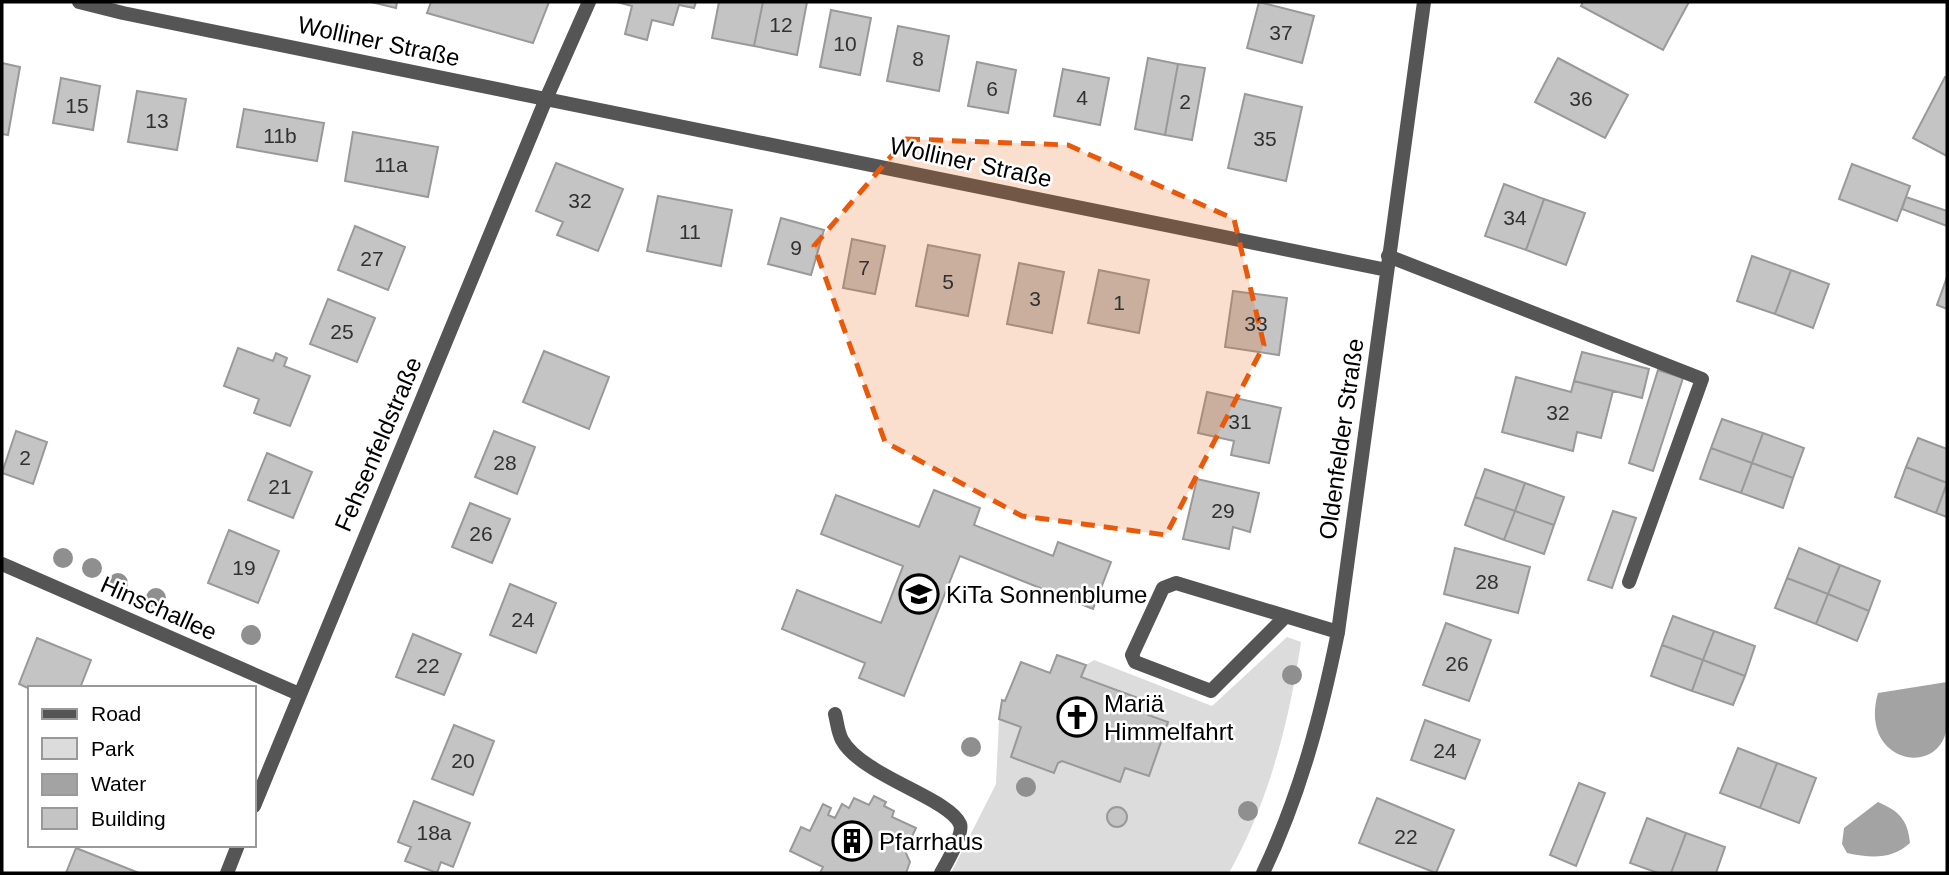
<svg xmlns="http://www.w3.org/2000/svg" width="1949" height="875" viewBox="0 0 1949 875" font-family="Arial,sans-serif">
<style>
.green{fill:#dcdcdc}
.water{fill:#a3a3a3}
.building{fill:#c4c4c4;stroke:#999;stroke-width:2}
.lines{fill:none;stroke-linecap:round;stroke-linejoin:round}
.lane{stroke:#555;stroke-width:14}
.street{stroke:#555;stroke-width:14}
.tree{fill:#8f8f8f}
.marked{fill:#e8590c;fill-opacity:0.2;stroke:#e8590c;stroke-width:5;stroke-dasharray:14 9;stroke-linejoin:round}
.labels{text-anchor:middle;dominant-baseline:central;stroke-width:5;stroke-linejoin:round;paint-order:stroke}
.number-label{font-size:21px;fill:#313131}
.street-label{font-size:24px;fill:#000;stroke:#fff}
.poi-label{font-size:24px;fill:#000;stroke:#fff;text-anchor:start}
</style>
<rect width="100%" height="100%" fill="#fff"/>
<path class="green" d="M1287 637 1301 642C1289 723 1269 801 1229 873H951L996 784 999 719 1021 727 1011 757 1054 773 1058 763 1062 761 1120 782 1125 768 1148 776 1168 723 1148 715 1152 703 1081 677 1086 665 1094 660 1212 706Z"/>
<path class="water" d="M1947 682C1947 696 1949 712 1947 727 1940 779 1858 763 1878 693Z
M1878 802C1899 811 1908 820 1910 843 1891 860 1871 858 1847 853L1842 844 1844 828Z"/>
<path class="building" d="M371 2H397L396 8Z
M431 2H549L533 43 427 13Z
M617 2H696L694 8 679 5 673 25 652 20 647 40 625 34 632 6Z
M719 2H763L754 46 712 38Z
M763 2H807L797 55 754 46Z
M1259 2 1314 16 1302 63 1247 48Z
M1583 2H1689L1663 50 1581 6Z
M831 10 871 18 860 75 820 67Z
M898 26 949 36 939 91 887 81Z
M1148 58 1178 64 1165 135 1135 129Z
M1558 58 1628 95 1605 138 1535 102Z
M977 62 1016 70 1008 113 968 106Z
M2 63 20 67 8 135 2 134Z
M1178 64 1205 68 1192 140 1165 135Z
M1063 69 1109 78 1100 125 1054 116Z
M1945 77 1947 78V156L1913 138Z
M61 78 100 86 93 130 53 123Z
M137 91 186 99 177 150 128 142Z
M1245 94 1302 107 1286 181 1228 168Z
M244 109 324 123 317 161 237 147Z
M353 132 438 147 428 197 345 181Z
M556 163 623 189 598 251 557 235 563 222 536 211Z
M1852 164 1910 186 1897 221 1839 199Z
M1504 184 1544 199 1526 250 1485 236Z
M658 196 732 210 721 266 647 251Z
M1906 197 1947 211V226L1902 209Z
M1544 199 1585 213 1566 265 1526 250Z
M781 218 824 230 811 275 768 264Z
M355 226 405 247 388 290 338 270Z
M852 239 885 246 875 294 843 288Z
M928 245 980 255 968 316 916 306Z
M1752 256 1791 270 1775 314 1737 301Z
M1019 263 1064 272 1052 333 1007 324Z
M1099 270 1149 280 1139 333 1088 323Z
M1791 270 1829 284 1813 328 1775 314Z
M1947 277V309L1937 305Z
M1233 291 1287 298 1279 355 1225 347Z
M328 299 375 318 357 362 310 344Z
M238 348 273 361 276 353 287 358 284 366 310 376 290 426 254 413 259 399 224 386Z
M544 351 609 377 589 429 523 402Z
M1582 352 1649 369 1642 398 1574 381Z
M1658 370 1683 378 1653 471 1629 463Z
M1516 377 1571 392 1574 381 1613 391 1601 438 1577 432 1573 451 1502 432Z
M1207 392 1281 408 1269 463 1231 455 1234 441 1198 433Z
M1722 419 1763 433 1752 463 1711 448Z
M16 431 47 442 33 484 2 473Z
M494 431 535 447 517 494 475 477Z
M1763 433 1804 448 1793 478 1752 463Z
M1918 438 1947 449V483L1906 467Z
M1711 448 1752 463 1741 493 1700 479Z
M267 453 312 472 293 518 248 500Z
M1752 463 1793 478 1783 508 1741 493Z
M1906 467 1947 483 1936 513 1895 497Z
M1485 469 1525 483 1515 511 1475 497Z
M1197 479 1259 493 1250 532 1233 527 1229 549 1183 539Z
M1525 483 1564 497 1554 525 1515 511Z
M1947 483V517L1936 513Z
M934 490 980 508 974 525 1053 556 1058 542 1111 562 1093 609 960 556 904 696 859 678 865 663 782 629 797 590 881 623 903 566 821 534 836 495 919 527Z
M1475 497 1515 511 1504 540 1465 525Z
M470 503 510 519 492 563 452 547Z
M1515 511 1554 525 1544 554 1504 540Z
M1613 511 1636 518 1612 588 1588 580Z
M229 530 279 551 258 603 208 583Z
M1455 548 1530 567 1518 613 1444 594Z
M1799 548 1840 565 1828 594 1787 578Z
M1840 565 1880 581 1869 611 1828 594Z
M1787 578 1828 594 1816 624 1775 608Z
M510 584 556 603 536 653 490 635Z
M1828 594 1869 611 1857 641 1816 624Z
M1673 616 1714 631 1703 660 1662 645Z
M1446 623 1491 640 1469 701 1423 685Z
M1714 631 1755 646 1745 676 1703 660Z
M413 634 461 654 444 695 396 677Z
M37 638 91 660 80 688 30 689 19 684Z
M1662 645 1703 660 1692 691 1651 676Z
M1057 655 1086 665 1081 677 1152 703 1148 715 1168 722 1149 776 1125 768 1120 782 1062 761 1058 763 1054 773 1011 757 1021 727 999 719 1002 700 1005 701 1021 662 1050 673Z
M1703 660 1745 676 1733 705 1692 691Z
M1425 720 1480 740 1465 779 1411 760Z
M454 725 494 741 473 795 432 779Z
M1738 748 1777 763 1760 808 1720 793Z
M1777 763 1816 778 1799 823 1760 808Z
M1579 783 1605 793 1576 866 1550 855Z
M874 796 886 802 884 806 894 811 892 817 916 828 905 851 910 862 906 873H820L823 867 790 851 801 827 810 831 823 804 831 808 828 815 835 818 842 804 849 808 854 798 869 805Z
M1377 798 1454 830 1436 873 1359 843Z
M414 801 470 823 453 867 441 862 437 873 405 861 411 847 398 842Z
M1107 817a10 10 0 1 1 20 0a10 10 0 1 1-20 0Z
M1647 818 1686 833 1671 873H1658L1630 863Z
M1686 833 1725 847 1716 873H1671Z
M76 848 139 873H66Z"/>
<g class="lines">
<path class="lane" d="M1388 256 1702 379 1629 582
M1285 617 1211 691 1135 662 1132 655 1163 588 1176 583 1338 632
M835 714C837 722 838 733 842 740 862 776 949 798 960 824 964 833 946 864 941 873"/>
<path class="street" d="M79 2 123 13 1387 270
M2 564 299 694
M254 806 546 99 589 2
M227 873 238 845
M1263 873C1300 795 1321 716 1338 632L1424 2"/>
</g>
<g class="tree">
<circle cx="63" cy="558" r="10"/>
<circle cx="92" cy="568" r="10"/>
<circle cx="118" cy="583" r="10"/>
<circle cx="156" cy="598" r="10"/>
<circle cx="251" cy="635" r="10"/>
<circle cx="1292" cy="675" r="10"/>
<circle cx="971" cy="747" r="10"/>
<circle cx="1026" cy="787" r="10"/>
<circle cx="1248" cy="811" r="10"/>
</g>
<path class="marked" d="M906 139 1068 145 1234 219 1264 345 1166 535 1022 516 885 442 814 246Z"/>
<defs>
<g id="school-ring" transform="scale(2.0125)"><circle r="9.5" fill="#fff" stroke="#000" stroke-width="1.5"/><path d="M0-5L7-2L0 1L-7-2ZM-4 1L0 2.5L4 1V4Q0 6-4 4Z" fill="#000"/></g>
<g id="church-ring" transform="scale(2.0125)"><circle r="9.5" fill="#fff" stroke="#000" stroke-width="1.5"/><path d="M-1.2-6h2.4v3.5h3.3v2.4h-3.3V6h-2.4V-.1h-3.3v-2.4h3.3Z" fill="#000"/></g>
<g id="building-ring" transform="scale(2.0125)"><circle r="9.5" fill="#fff" stroke="#000" stroke-width="1.5"/><path d="M-4-6H4V6H1V3H-1V6H-4ZM-2.5-4.3h1.7v1.8h-1.7ZM.8-4.3h1.7v1.8H.8ZM-2.5-1h1.7V.8h-1.7ZM.8-1h1.7V.8H.8Z" fill="#000"/></g>
</defs>
<g fill-rule="evenodd">
<use href="#school-ring" x="919" y="594"/>
<use href="#church-ring" x="1077" y="717"/>
<use href="#building-ring" x="852" y="841"/>
</g>
<g class="labels">
<g class="number-label">
<text x="781" y="24">12</text>
<text x="1281" y="32">37</text>
<text x="845" y="43">10</text>
<text x="918" y="58">8</text>
<text x="992" y="88">6</text>
<text x="1082" y="97">4</text>
<text x="1581" y="98">36</text>
<text x="1185" y="101">2</text>
<text x="77" y="105">15</text>
<text x="157" y="120">13</text>
<text x="280" y="135">11b</text>
<text x="1265" y="138">35</text>
<text x="391" y="164">11a</text>
<text x="580" y="200">32</text>
<text x="1515" y="217">34</text>
<text x="690" y="231">11</text>
<text x="796" y="247">9</text>
<text x="372" y="258">27</text>
<text x="864" y="267">7</text>
<text x="948" y="281">5</text>
<text x="1035" y="298">3</text>
<text x="1119" y="302">1</text>
<text x="1256" y="323">33</text>
<text x="342" y="331">25</text>
<text x="1558" y="412">32</text>
<text x="1240" y="421">31</text>
<text x="25" y="457">2</text>
<text x="505" y="462">28</text>
<text x="280" y="486">21</text>
<text x="1223" y="510">29</text>
<text x="481" y="533">26</text>
<text x="244" y="567">19</text>
<text x="1487" y="581">28</text>
<text x="523" y="619">24</text>
<text x="1457" y="663">26</text>
<text x="428" y="665">22</text>
<text x="1445" y="750">24</text>
<text x="463" y="760">20</text>
<text x="434" y="832">18a</text>
<text x="1406" y="836">22</text>
</g>
<g class="street-label">
<text transform="translate(379 41) rotate(12)">Wolliner Straße</text>
<text transform="translate(971 162) rotate(12)">Wolliner Straße</text>
<text transform="translate(1341 439) rotate(-82)">Oldenfelder Straße</text>
<text transform="translate(378 444) rotate(-67)">Fehsenfeldstraße</text>
<text transform="translate(159 608) rotate(24)">Hinschallee</text>
</g>
<g class="poi-label">
<text x="946" y="594">KiTa Sonnenblume</text>
<text x="1104" y="703">Mariä<tspan x="1104" dy="28">Himmelfahrt</tspan></text>
<text x="879" y="841">Pfarrhaus</text>
</g>
</g>
<rect width="1949" height="875" fill="none" stroke="#000000" stroke-width="7"/>
<rect x="28" y="686" width="228" height="161" fill="#ffffff" stroke="#999999" stroke-width="2"/>
<rect x="42" y="709" width="35" height="10" fill="#555555" stroke="#999999" stroke-width="2"/>
<text x="91" y="721" font-size="21" fill="#000000">Road</text>
<rect x="42" y="738" width="35" height="21" fill="#dcdcdc" stroke="#999999" stroke-width="2"/>
<text x="91" y="756" font-size="21" fill="#000000">Park</text>
<rect x="42" y="774" width="35" height="21" fill="#a3a3a3" stroke="#999999" stroke-width="2"/>
<text x="91" y="791" font-size="21" fill="#000000">Water</text>
<rect x="42" y="808" width="35" height="21" fill="#c4c4c4" stroke="#999999" stroke-width="2"/>
<text x="91" y="826" font-size="21" fill="#000000">Building</text>
</svg>
